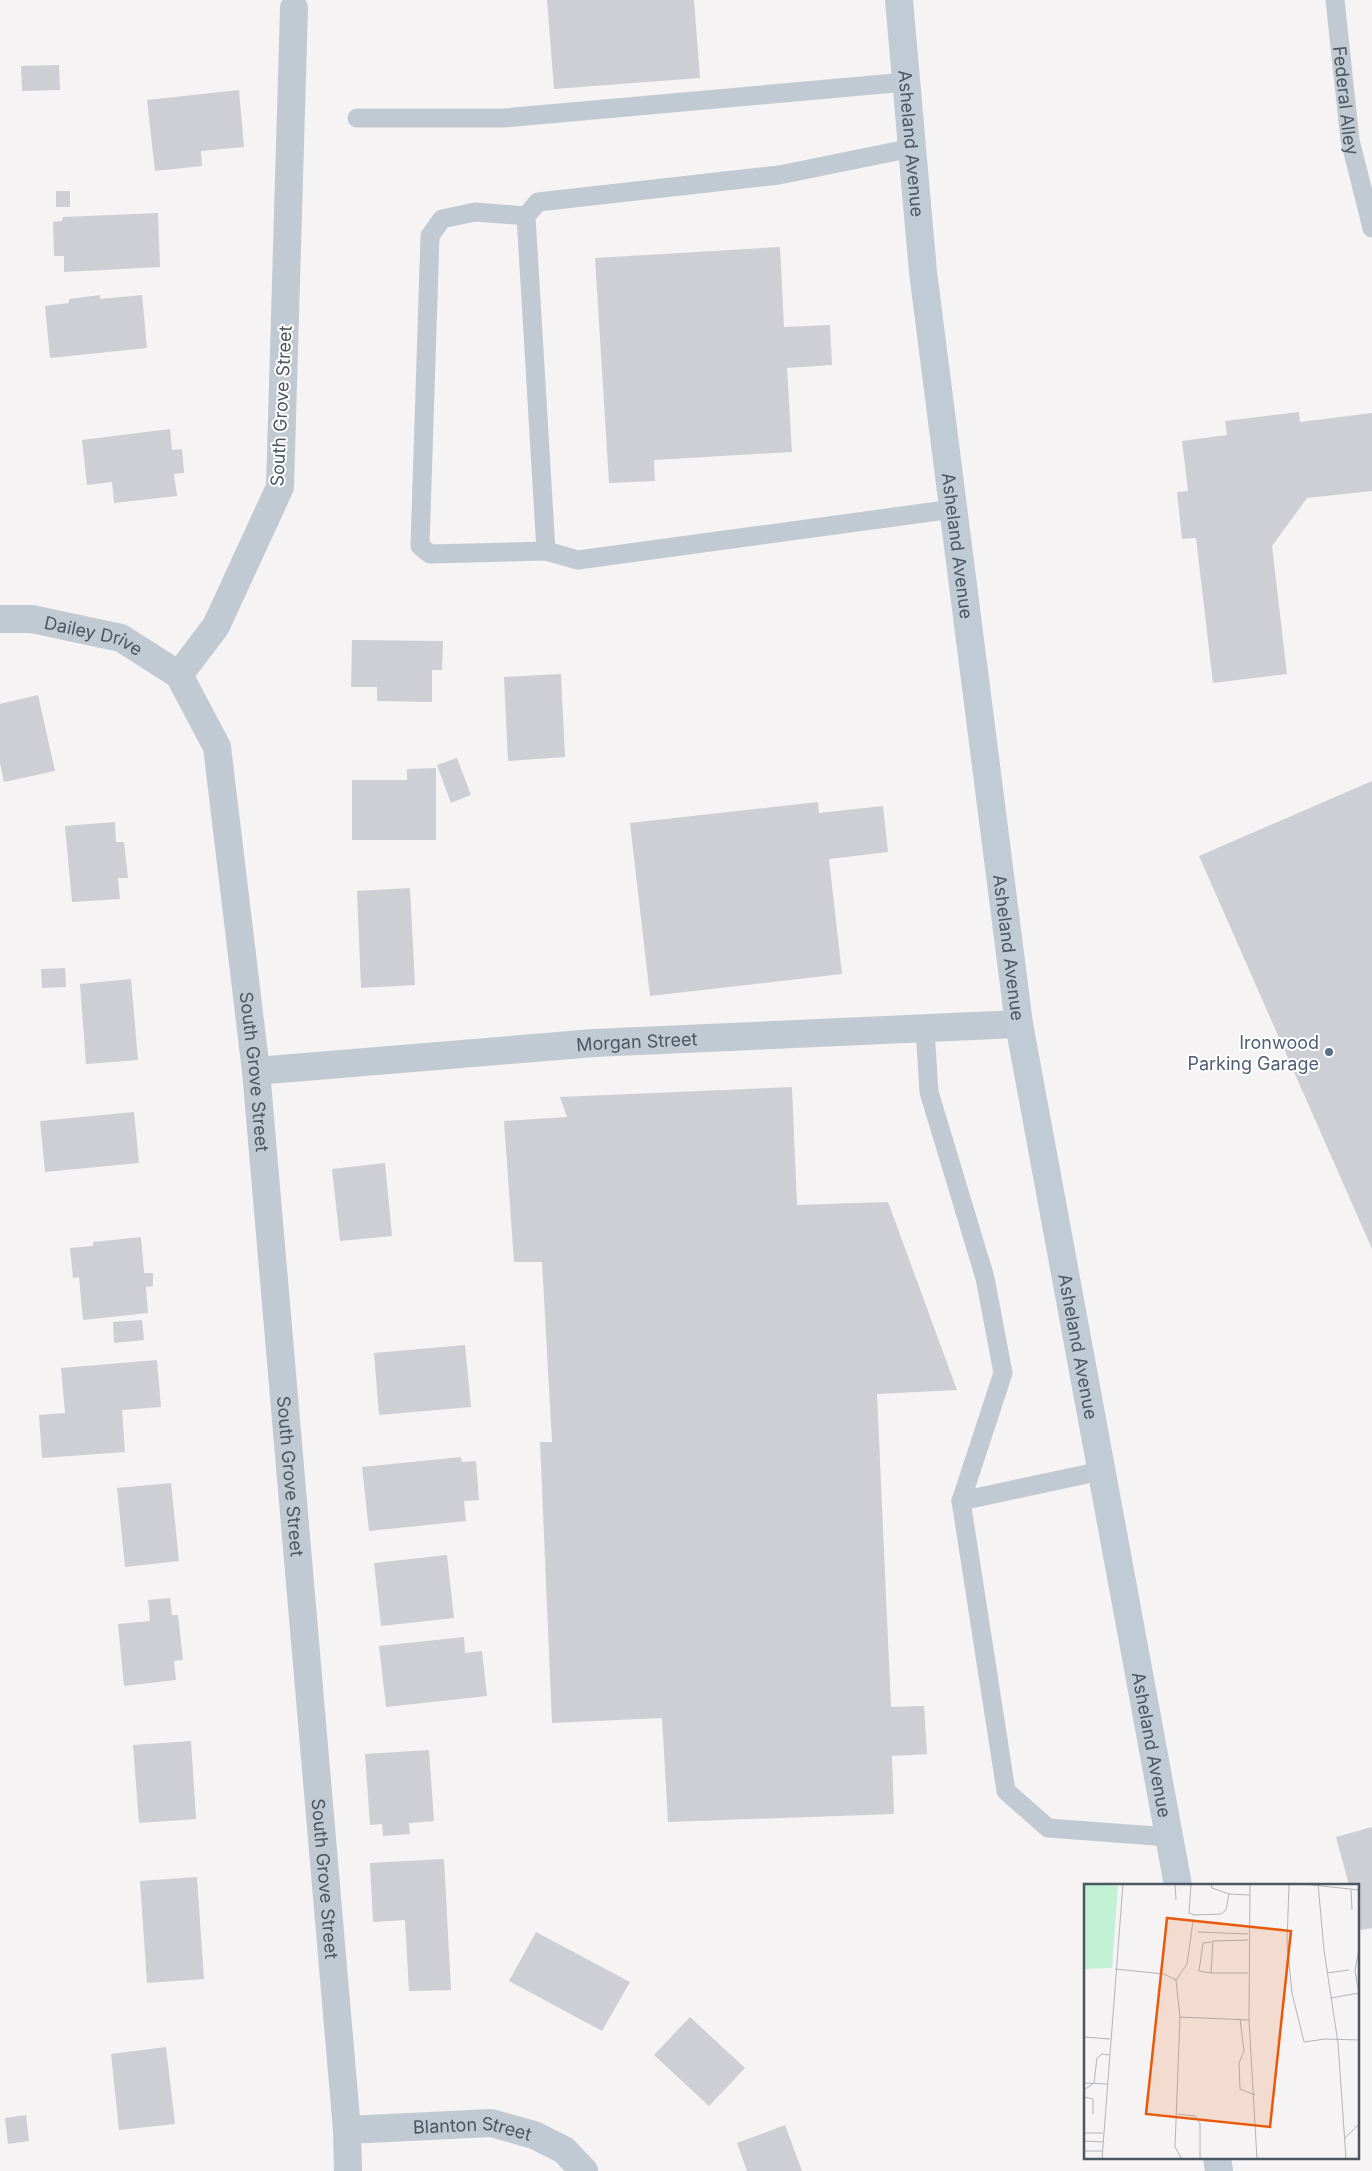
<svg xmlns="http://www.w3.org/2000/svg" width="1372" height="2171" viewBox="0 0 1372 2171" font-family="Inter,sans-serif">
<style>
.building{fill:#cdcfd5}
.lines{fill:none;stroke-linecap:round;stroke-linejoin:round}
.lane{stroke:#c1cad2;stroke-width:19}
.street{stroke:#c1cad2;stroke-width:28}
.secondary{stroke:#c1cbd6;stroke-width:28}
.service-dot{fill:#5c6f8a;stroke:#fff;stroke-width:2}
.labels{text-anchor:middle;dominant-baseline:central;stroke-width:4;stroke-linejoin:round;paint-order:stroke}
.street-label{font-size:18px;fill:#4a5661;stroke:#fff}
.service-label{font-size:18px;fill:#4e5e75;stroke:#fff;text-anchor:end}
.inset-road{fill:none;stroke:#b1b4b9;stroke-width:1}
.view{fill:#e8590c;fill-opacity:0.15;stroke:#e8590c;stroke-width:2.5}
.inset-edge{fill:none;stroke:#4a5661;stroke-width:2.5}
</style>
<rect width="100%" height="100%" fill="#f5f3f3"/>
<path class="building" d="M547 0H694L700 78 554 89Z
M59 65 60 90 22 91 21 66Z
M239 90 244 147 201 151 202 166 155 171 147 100Z
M56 191H70V207H56Z
M158 213 160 267 64 272V256H54L53 222 62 221 63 217Z
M780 247 784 327 830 325 832 365 787 368 792 452 654 460 655 481 609 483 595 258Z
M100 295V299L142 295 147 348 50 358 45 306 69 303V299Z
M1299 412 1300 422 1372 413V491L1307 498 1272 546 1287 674 1213 683 1196 538 1182 539 1177 492 1188 491 1182 441 1227 435 1225 421Z
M170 429 172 450 182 449 184 473 174 474 177 496 114 503 112 482 87 485 82 440Z
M352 640 443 641 442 670H432V702L377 701V687H351Z
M561 674 565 757 508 761 504 677Z
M38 695 55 771 4 782 0 763V704Z
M457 758 471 795 451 803 437 765Z
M436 768V840H352V780H407V769Z
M1372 781V1249L1199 856Z
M818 802 819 813 883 806 888 852 829 859 842 974 650 996 630 823Z
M115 822 116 842H124L128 878H118L120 899 72 902 65 826Z
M410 888 415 985 361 988 357 891Z
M65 968 66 987 42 988 41 969Z
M131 979 138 1060 86 1064 80 984Z
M792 1087 797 1205 888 1202 957 1390 877 1394 891 1707 924 1706 927 1754 892 1756 894 1814 668 1822 662 1718 552 1723 540 1442H552L542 1262H514L504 1121 567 1117 560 1097Z
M134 1112 139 1163 45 1172 40 1121Z
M385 1163 392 1236 340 1241 332 1169Z
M141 1237 144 1273H153V1286L146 1287 148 1313 83 1320 79 1277 73 1278 70 1248 93 1246V1242Z
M142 1320 144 1340 114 1343 113 1322Z
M465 1345 471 1407 379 1415 374 1353Z
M157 1360 161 1407 122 1410 125 1452 42 1458 39 1415 65 1413 61 1368Z
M461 1457 462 1462 476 1461 479 1500 464 1501 466 1521 369 1531 362 1467Z
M171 1483 179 1561 125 1567 117 1488Z
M447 1555 454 1618 381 1626 374 1563Z
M170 1598 172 1615H178L183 1660 174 1661 176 1680 124 1686 118 1624 150 1621 148 1600Z
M464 1637 465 1653 482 1651 487 1696 386 1707 379 1646Z
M191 1741 196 1819 139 1823 133 1745Z
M429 1750 434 1821 409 1823 410 1834 383 1836 382 1824 370 1825 365 1754Z
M1372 1827V1928L1361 1930 1358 1919V1885H1349L1336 1837Z
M444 1859 451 1990 409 1991 405 1920 373 1922 370 1863Z
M197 1877 204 1979 147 1983 140 1881Z
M536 1932 630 1982 602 2031 509 1981Z
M690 2017 745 2068 709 2106 654 2055Z
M166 2047 175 2124 119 2130 111 2054Z
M26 2115 29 2141 8 2144 5 2118Z
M785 2125 802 2171H747L737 2143Z"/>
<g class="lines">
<g class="lane">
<path id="s1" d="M1335 0 1350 140 1372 228"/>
<path d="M357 118H504L906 82"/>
<path d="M912 148 779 175 538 202 526 216 546 551 578 560 953 509"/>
<path d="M526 216 475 212 442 219 430 236 420 546 430 554 546 551"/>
<path d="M925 1029 929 1092 985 1278 1003 1373 961 1501 1006 1791 1048 1828 1169 1837"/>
<path d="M961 1501 1101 1471"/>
</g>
<g class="street">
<path id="s2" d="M294 8 280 487 216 626 179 675 217 747 256 1071 347 2130 348 2171"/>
<path id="s3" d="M0 619H32L121 638 179 675"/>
<path id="s4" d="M256 1071 594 1043 1019 1024"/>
<path id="s5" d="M347 2130 491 2123 534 2135 564 2150 584 2171"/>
</g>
<g class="secondary">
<path id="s6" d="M899 0 923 272 1019 1024 1178 1885"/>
<path d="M1217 2157 1219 2171"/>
</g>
</g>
<circle class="service-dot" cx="1329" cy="1052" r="5"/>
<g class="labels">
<g class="street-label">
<text stroke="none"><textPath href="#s1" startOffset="101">Federal Alley</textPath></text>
<text stroke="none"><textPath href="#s6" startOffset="144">Asheland Avenue</textPath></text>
<text transform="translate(281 406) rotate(-87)">South Grove Street</text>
<text stroke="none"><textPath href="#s6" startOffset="549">Asheland Avenue</textPath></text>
<text stroke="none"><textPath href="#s3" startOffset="96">Dailey Drive</textPath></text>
<text stroke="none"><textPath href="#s6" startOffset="954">Asheland Avenue</textPath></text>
<text stroke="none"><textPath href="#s4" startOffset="382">Morgan Street</textPath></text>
<text stroke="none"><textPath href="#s2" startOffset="1102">South Grove Street</textPath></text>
<text stroke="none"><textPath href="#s6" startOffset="1359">Asheland Avenue</textPath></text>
<text stroke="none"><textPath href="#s2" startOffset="1508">South Grove Street</textPath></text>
<text stroke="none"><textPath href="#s6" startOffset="1764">Asheland Avenue</textPath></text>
<text stroke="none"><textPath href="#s2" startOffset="1912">South Grove Street</textPath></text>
<text stroke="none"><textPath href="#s5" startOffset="126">Blanton Street</textPath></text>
</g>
<g class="service-label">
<text x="1319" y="1042">Ironwood<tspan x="1319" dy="21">Parking Garage</tspan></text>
</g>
</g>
<g transform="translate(1084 1884)">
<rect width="275" height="275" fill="#f5f3f3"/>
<path d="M0 0 34 2 28 84 0 85Z" fill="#c3f1d5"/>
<path class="inset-road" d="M91 0 92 16M107 0 105 29 110 31 137 30 142 26 145 10M127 0 128 4 145 10 165 11M166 0 165 136 173 275M205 0 203 59 208 109 220 158 241 155 275 156M220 0 275 6M234 0 240 66 254 159 262 275M267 6 268 26M114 48 164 50M164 56 129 57 127 89H164M275 65 271 87 275 110M31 85 80 90 92 96M127 89 115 87 119 59 128 58M243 89 265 86M247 114 275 109M96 133 165 136M156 135 160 167 155 179 156 205 171 211M0 153 26 155M0 199 23 200M0 206 10 199 13 174 18 170 25 171M0 213 9 215V230M94 230 111 232 116 239V275M0 249H19M260 255 275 240M0 257 19 258M0 267H18M18 275 39 0M98 275 91 263 96 133 92 96 103 80 109 37"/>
<path class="view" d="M83 34 207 47 186 243 62 230Z"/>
<rect width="275" height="275" class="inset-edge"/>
</g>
</svg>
